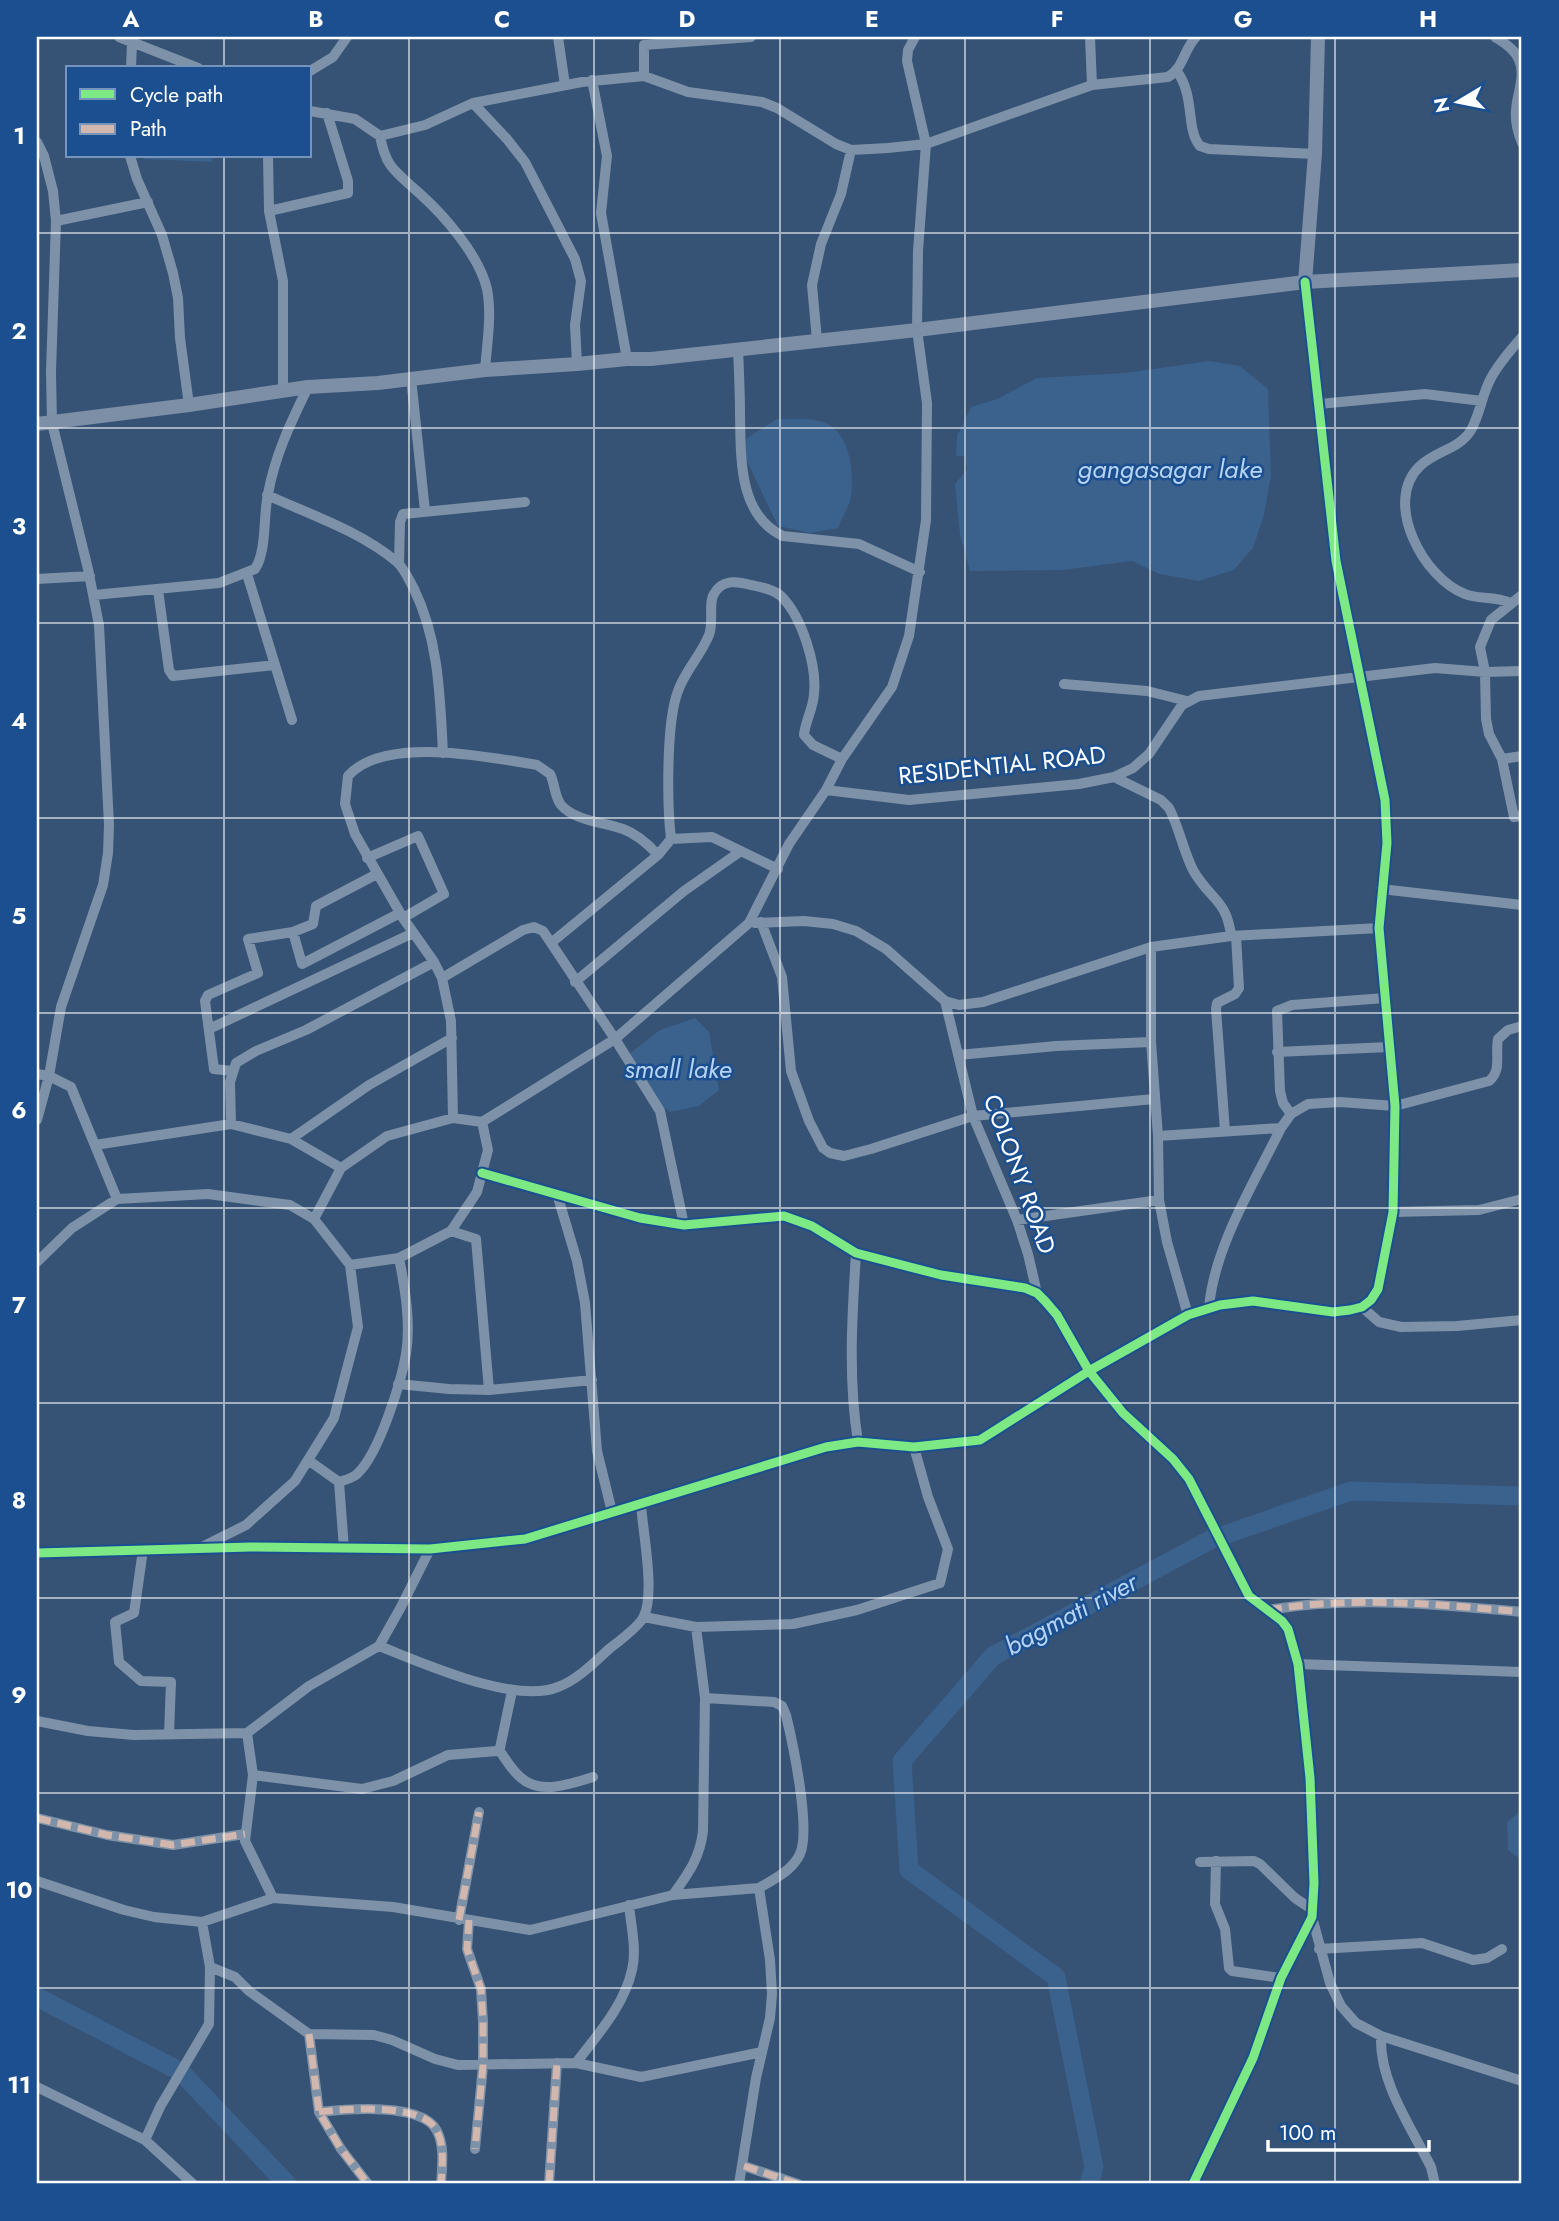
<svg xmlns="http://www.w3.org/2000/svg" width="1559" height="2221" viewBox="0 0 1559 2221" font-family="Jost,sans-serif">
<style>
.water{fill:#3b618d}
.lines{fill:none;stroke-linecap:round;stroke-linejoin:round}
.river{stroke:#3b618d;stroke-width:19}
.minor{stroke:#7d92a8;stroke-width:10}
.major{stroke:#7d8ea7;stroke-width:14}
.quiet{stroke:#d1b7ad;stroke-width:7;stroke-dasharray:14 7;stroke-linecap:butt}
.cycleway-casing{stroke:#1b4f8f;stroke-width:13}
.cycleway{stroke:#7ce984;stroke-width:9}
.grid{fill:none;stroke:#fff;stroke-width:2;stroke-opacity:0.55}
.labels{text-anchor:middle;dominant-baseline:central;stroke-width:5;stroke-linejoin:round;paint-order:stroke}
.street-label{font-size:24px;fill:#fff;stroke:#1b4f8f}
.water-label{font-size:26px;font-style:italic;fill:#b5d3f5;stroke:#1b4f8f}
.neatline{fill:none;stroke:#fff;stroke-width:2.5}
.grid-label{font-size:23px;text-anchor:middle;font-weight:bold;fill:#fff}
</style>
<rect width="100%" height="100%" fill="#365274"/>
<path class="water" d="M140 156H213L212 162 145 159Z
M1209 361 1240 366 1268 389 1271 475 1264 515 1253 548 1234 570 1199 581 1159 574 1132 561 1063 570 970 571 960 535 955 484 967 469 965 456H956L957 436 971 407 997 399 1037 378 1125 373Z
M777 419C794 420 816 416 831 426 851 440 854 475 851 497 849 507 842 518 838 528L810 533 778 526 743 453 747 438Z
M695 1018 709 1032 719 1090 699 1106 670 1112 653 1099 629 1054 660 1030Z
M1522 1810V1861L1508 1850 1507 1822Z"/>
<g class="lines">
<path class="river" d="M37 1997 181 2072 287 2184
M1089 2184 1094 2167 1056 1977 909 1870 902 1761 993 1656 1210 1540 1351 1491 1522 1496"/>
<path class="minor" d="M119 37 198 68
M558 37 565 85
M1090 37 1092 85
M1495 37C1504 43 1515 49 1519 60 1526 75 1517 94 1516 110 1515 121 1518 133 1522 143
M131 68 132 43
M1176 70C1196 96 1185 128 1200 146L1209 149 1315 154
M310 71 333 57 347 37
M644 76V45L751 37
M592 80 607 156 601 213 627 359
M473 103 507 139 525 162 575 259 581 281 575 325 577 364
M310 111 355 119 380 136 425 125 473 103 582 82 644 76 688 92 762 102 777 108 836 144 851 150 888 148 926 144 1092 85 1168 77C1183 69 1184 49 1196 37
M380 136C386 168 395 171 418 192 444 215 479 255 487 289 492 315 487 343 485 370
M37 142 44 156 53 191 56 221 51 372 52 423 88 569 99 625 109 825 108 853 103 885 61 1007 49 1076 37 1120
M130 156 137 179 162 235 173 273 178 298 180 338 189 405
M268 156 269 211 283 281V391
M269 211 348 193V181L327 113
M56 221 148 202
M817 340 812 285 821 244 841 194 851 150
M738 349C739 371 740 393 740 415 741 457 738 515 783 536L859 544 920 572
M411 378 425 511
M1319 404 1425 394 1482 401
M267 495C311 515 360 531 397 562 404 568 409 580 414 589 439 640 440 697 443 753
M399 564 400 522 403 514 525 502
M247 574 292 720
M37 579 90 576
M158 590 169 670 173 676 275 665
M94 595 219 583 255 569C267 551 263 516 268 494 275 455 291 422 308 387
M1522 595 1491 620 1480 647 1485 672 1486 719 1489 734 1502 759 1514 817 1522 816
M1511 603C1493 595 1479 600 1465 594 1424 579 1382 502 1420 466 1435 451 1460 449 1471 430 1480 414 1482 395 1490 380 1498 364 1510 351 1522 337
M1064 684 1147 691 1187 701
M1502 759 1522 756
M1114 777 1161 800 1169 808C1179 827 1183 850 1193 870 1209 899 1227 899 1231 936
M826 790 909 800 1079 784 1114 777 1133 768 1149 754 1182 705 1199 696 1435 668 1485 672 1522 671
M671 839 712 837 778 869
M367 858 418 836 444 894 403 918
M377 874 316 906 313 924 293 932 302 964 400 913
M1381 889 1522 905
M761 922 782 977 791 1071 809 1121 823 1148 830 1153 844 1156 871 1149 973 1116 1154 1099
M755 923 804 921 833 924 856 931 886 949 945 1001 973 1116 1017 1220 1028 1254 1037 1293
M551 943 658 855 671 839C667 805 666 722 678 691 685 671 701 655 709 635 714 623 708 603 714 594 722 579 737 581 751 585 761 587 773 589 781 596 802 617 817 665 814 694 813 709 805 722 804 735L813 745 842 759
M1151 947V1042L1158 1136 1159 1200 1167 1242 1188 1315
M442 978 523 930 534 927 543 931 615 1039 660 1111 684 1225
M575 982 684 891 741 851
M945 1001 959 1005 983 1002 1151 947 1231 936 1379 928
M209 1029 413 933
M1277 1052 1389 1047
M958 1055 1056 1046 1151 1042
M232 1071 214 1069 205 1001 208 995 258 973 248 939 293 932
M37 1074 49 1076 71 1087 117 1199
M1291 1114 1283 1103 1280 1091 1277 1011 1292 1005 1385 998
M453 1118 451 1021 442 978 434 962 403 918 355 834 345 804 348 776C384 735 488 757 537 765L550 774C555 783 554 796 561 805 575 821 604 822 623 829 637 834 648 844 658 855
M231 1124 230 1082 236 1063 256 1051 306 1030 434 962
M1225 1131 1216 1009 1217 1003 1235 994 1239 988 1236 936
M1158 1136 1281 1128
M291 1139 369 1085 452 1038
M95 1145 231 1124 291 1139 341 1168
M482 1173 640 1218 684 1225 784 1216 812 1226 856 1253 941 1275 1025 1288 1037 1293 1045 1301 1057 1315 1089 1371 1123 1413 1173 1459 1189 1479 1249 1596 1282 1621 1288 1629 1298 1664 1310 1778 1314 1883 1312 1917 1281 1978 1253 2058 1193 2184
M557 1194 577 1261 585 1303 597 1451 612 1512
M1393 1212 1479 1210 1522 1199
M314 1219 341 1168 387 1136 453 1118 482 1122 615 1039 749 923 789 844 826 790 842 759 892 687 909 636 926 520 927 403 917 330 918 251 926 144 907 61 908 50 915 37
M1017 1220 1159 1200
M451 1231 476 1239 489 1390 592 1380
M856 1253C852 1317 848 1379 858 1442
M37 1262 72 1228 117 1199 208 1194 290 1205 314 1219 350 1265 358 1327 334 1418 295 1481 246 1525 202 1547
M350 1265 399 1258 451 1231 477 1192 488 1150 482 1122
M1362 1307 1379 1322 1401 1327 1457 1326 1522 1320
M1209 1308C1214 1247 1254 1183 1281 1128L1291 1114 1308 1104 1340 1102 1395 1106 1489 1081C1502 1071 1495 1054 1498 1039L1508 1030 1522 1026
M398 1384 449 1389 489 1390
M308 1460 339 1482 344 1549
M339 1482C345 1480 354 1478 358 1473 379 1453 401 1383 406 1354 411 1323 405 1288 399 1258
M143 1550 134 1613 115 1622 119 1662 141 1681 171 1682 169 1734
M37 1553 251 1547 430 1549 525 1539 826 1447 858 1442 914 1447 980 1440 1089 1371 1188 1315 1220 1305 1253 1301 1333 1312 1350 1310 1362 1307 1371 1300 1378 1289 1393 1212 1395 1106 1379 928 1387 843 1385 800 1336 561 1305 282
M1268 1610C1352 1596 1437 1604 1522 1612
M644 1617 696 1627 793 1624 857 1610 940 1583 948 1549 928 1497 914 1447
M379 1646C421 1662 514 1705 558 1687 577 1680 594 1663 609 1649 618 1642 640 1626 644 1616 655 1593 643 1532 641 1505
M1298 1664 1522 1672
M705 1698 774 1702 782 1706 786 1715C793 1744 811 1829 800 1854 792 1871 774 1879 759 1888
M37 1721 88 1731 134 1735 247 1733 309 1686 379 1646 401 1607 430 1549
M247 1733 253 1775 245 1841 273 1898
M499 1750C505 1758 511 1769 519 1776 539 1796 570 1784 593 1777
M253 1775 362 1789 393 1781 448 1755 497 1751 500 1748 512 1691
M37 1818 107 1835 173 1845 245 1834
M1216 1861 1215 1904 1225 1929 1229 1968 1232 1971 1281 1978
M1200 1862 1254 1861 1260 1864 1295 1898 1313 1910
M37 1881 124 1910 154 1917 202 1922 273 1898 393 1907 530 1930 673 1895C688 1874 700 1858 703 1831L705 1698 696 1627
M673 1895 759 1888 770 1960 772 1994 770 2018 756 2078 739 2184
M1312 1917 1330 1983 1341 2006 1356 2023 1381 2036 1522 2081
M459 1920 479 1812
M469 1920 467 1949 481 1989 483 2022V2066L475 2149
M1319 1949 1422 1943 1473 1960 1487 1958 1502 1949
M210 1967 235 1977 249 1991 309 2034 374 2035 392 2040 435 2059 458 2065 576 2063 641 2077 762 2052
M309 2034 319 2112 341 2149 368 2184
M1381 2036C1379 2082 1411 2127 1431 2167L1435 2184
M576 2063C597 2035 624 2006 632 1970 637 1950 631 1926 629 1905
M37 2087 145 2140 160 2107 209 2024 210 1967 202 1922
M319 2112C346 2109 423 2102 437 2131 445 2147 442 2167 441 2184
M145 2140 193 2184
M744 2166 798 2184
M549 2184 557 2063"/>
<path class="major" d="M1305 282 1315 154 1318 37
M37 424 189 405 308 387 378 383 485 370 577 364 627 359H651L917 330 1305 282 1522 270"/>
<path class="quiet" d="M1268 1610C1352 1596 1437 1604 1522 1612
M37 1818 107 1835 173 1845 245 1834
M459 1920 479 1812
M469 1920 467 1949 481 1989 483 2022V2066L475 2149
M309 2034 319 2112 341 2149 368 2184
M319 2112C346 2109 423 2102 437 2131 445 2147 442 2167 441 2184
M744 2166 798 2184
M549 2184 557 2063"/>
<g class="cycleway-casing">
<path id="cycleway" d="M482 1173 640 1218 684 1225 784 1216 812 1226 856 1253 941 1275 1025 1288 1037 1293 1045 1301 1057 1315 1089 1371 1123 1413 1173 1459 1189 1479 1249 1596 1282 1621 1288 1629 1298 1664 1310 1778 1314 1883 1312 1917 1281 1978 1253 2058 1193 2184
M37 1553 251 1547 430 1549 525 1539 826 1447 858 1442 914 1447 980 1440 1089 1371 1188 1315 1220 1305 1253 1301 1333 1312 1350 1310 1362 1307 1371 1300 1378 1289 1393 1212 1395 1106 1379 928 1387 843 1385 800 1336 561 1305 282"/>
</g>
<use href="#cycleway" class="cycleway"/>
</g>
<path class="grid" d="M224 37V68M409 37V2184M594 37V2184M780 37V2184M965 37V2184M1150 37V2184M1335 37V2184M224 156V2184M37 233H1522M37 428H1522M37 623H1522M37 818H1522M37 1013H1522M37 1208H1522M37 1403H1522M37 1598H1522M37 1793H1522M37 1988H1522"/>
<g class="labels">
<g class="street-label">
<text transform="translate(1002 765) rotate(-6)">RESIDENTIAL ROAD</text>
<text transform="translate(1020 1174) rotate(70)">COLONY ROAD</text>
</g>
<g class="water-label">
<text x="1170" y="469">gangasagar lake</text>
<text x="678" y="1069">small lake</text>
<text transform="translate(1071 1614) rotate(-28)">bagmati river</text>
</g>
</g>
<rect width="1559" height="2221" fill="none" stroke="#1b4f8f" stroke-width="77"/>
<rect x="66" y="66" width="245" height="91" fill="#1b4f8f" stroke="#7695bc" stroke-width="2"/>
<rect x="80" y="89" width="35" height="10" fill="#7ce984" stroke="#7695bc" stroke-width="2"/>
<text x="130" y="102" font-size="21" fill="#ffffff">Cycle path</text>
<rect x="80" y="124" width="35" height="10" fill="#d1b7ad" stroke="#7695bc" stroke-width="2"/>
<text x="130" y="136" font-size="21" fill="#ffffff">Path</text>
<g transform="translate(1458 102) rotate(260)" stroke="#1b4f8f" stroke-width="5" paint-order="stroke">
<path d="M0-5L12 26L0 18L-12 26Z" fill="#ffffff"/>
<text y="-10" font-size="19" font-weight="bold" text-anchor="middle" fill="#ffffff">N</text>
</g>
<path d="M1268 2140v10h161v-10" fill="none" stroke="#ffffff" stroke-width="3.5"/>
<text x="1279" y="2140" font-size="21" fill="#ffffff" stroke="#1b4f8f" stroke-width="5" paint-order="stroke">100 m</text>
<rect x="38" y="38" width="1482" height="2144" class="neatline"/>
<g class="grid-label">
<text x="131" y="27">A</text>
<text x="316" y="27">B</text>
<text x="502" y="27">C</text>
<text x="687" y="27">D</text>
<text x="872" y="27">E</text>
<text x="1057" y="27">F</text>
<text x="1243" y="27">G</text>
<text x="1428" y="27">H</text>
<text x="19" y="144">1</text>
<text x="19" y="339">2</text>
<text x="19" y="534">3</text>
<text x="19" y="729">4</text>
<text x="19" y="924">5</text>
<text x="19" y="1118">6</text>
<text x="19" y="1313">7</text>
<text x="19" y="1508">8</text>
<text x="19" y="1703">9</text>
<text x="19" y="1898">10</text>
<text x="19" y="2093">11</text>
</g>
</svg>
